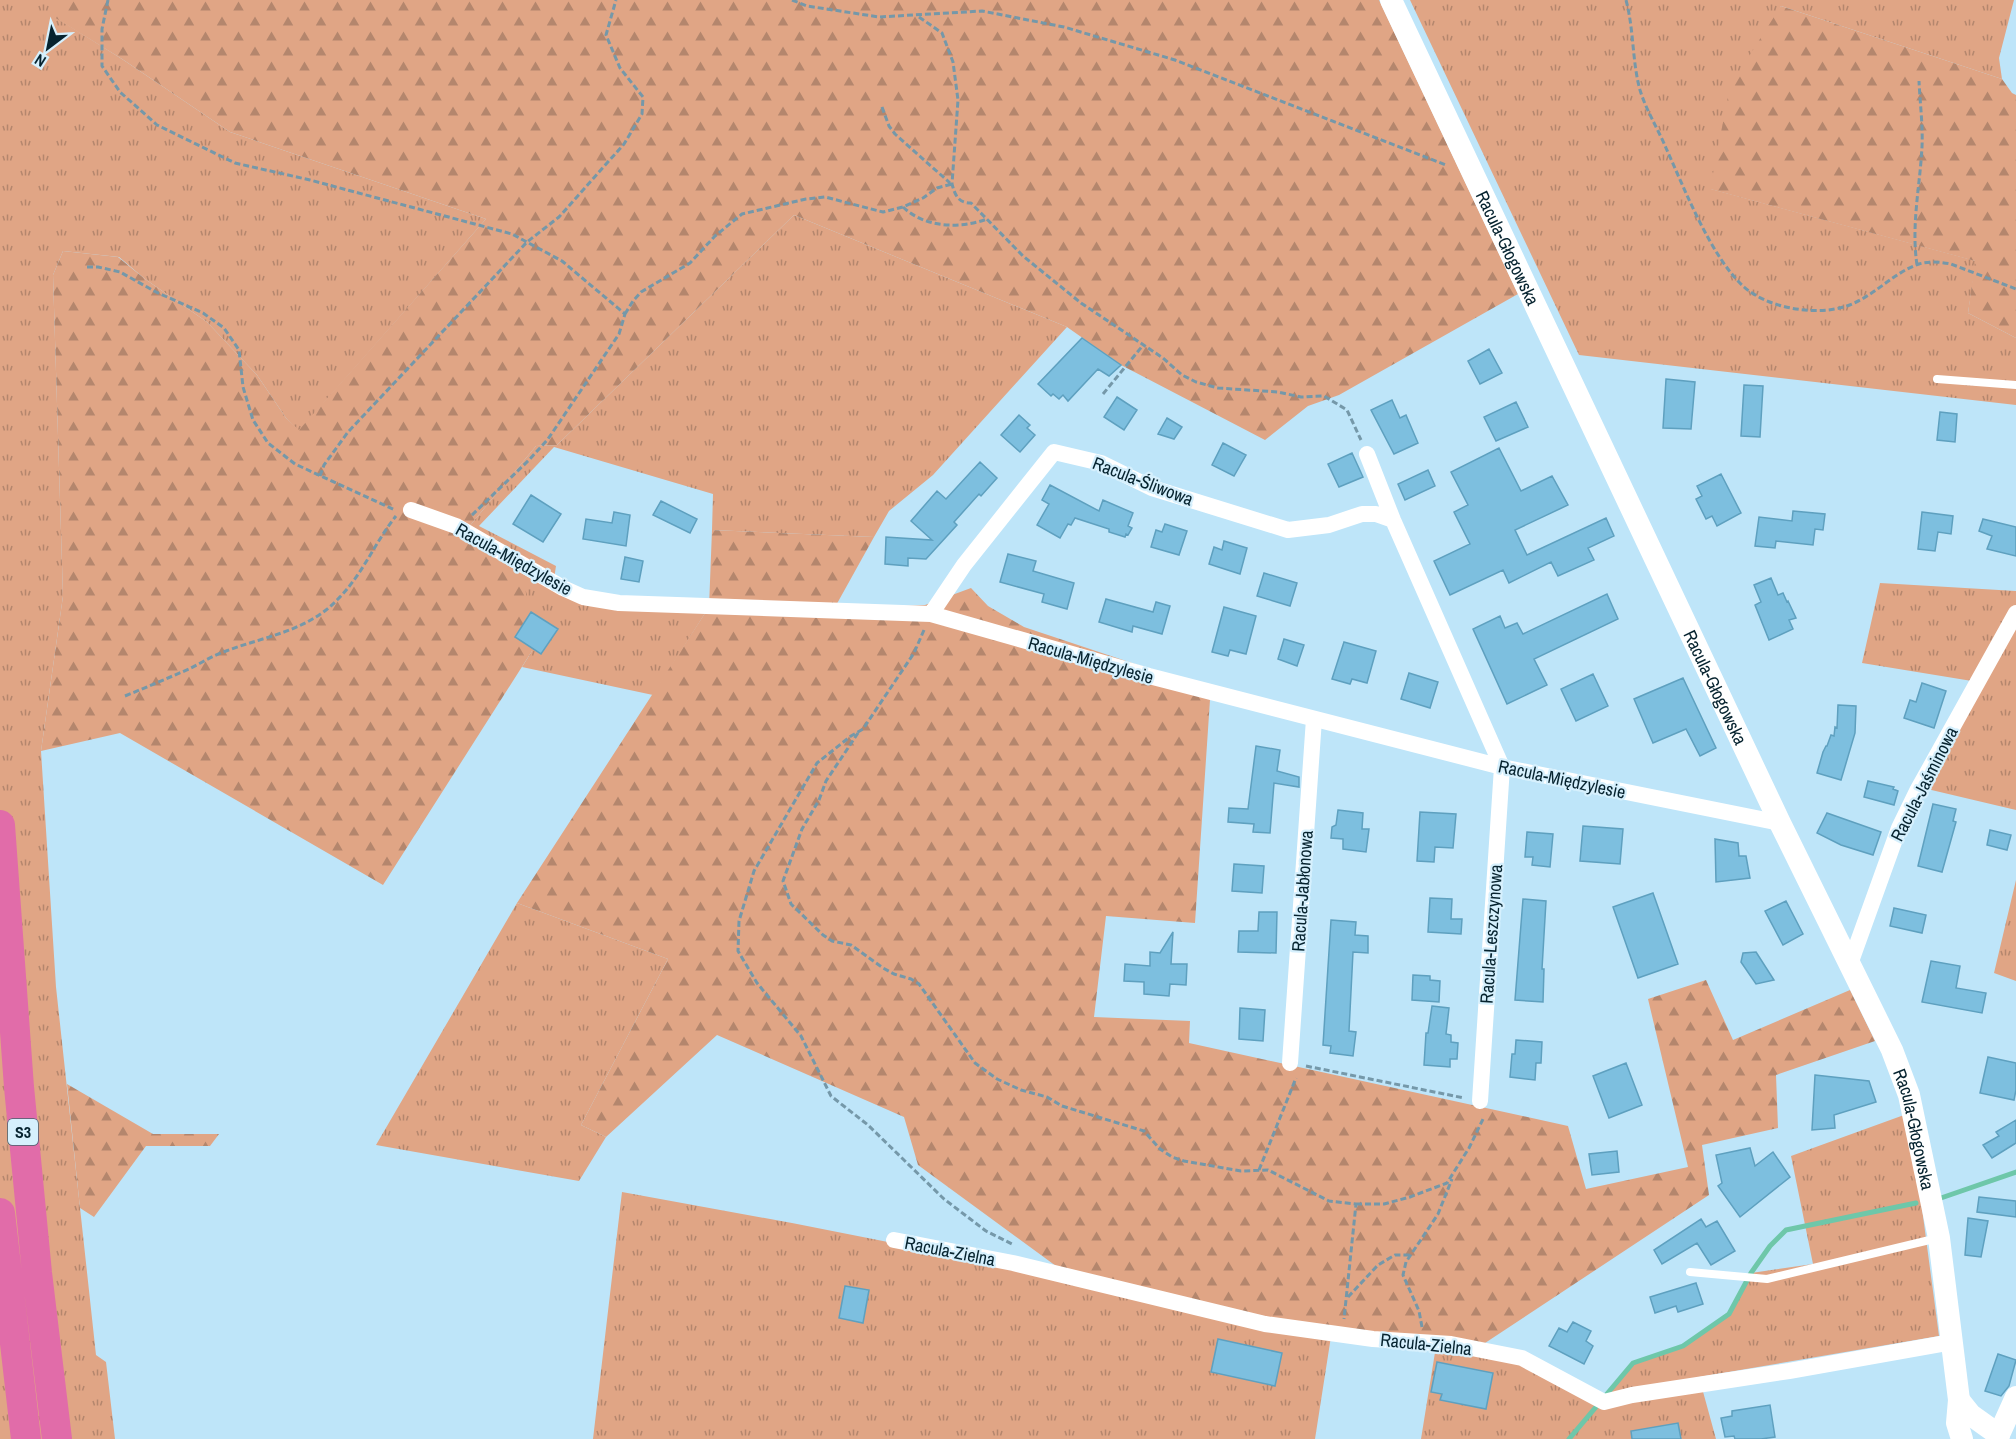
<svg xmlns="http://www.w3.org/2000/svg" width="2016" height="1439" viewBox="0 0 2016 1439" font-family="'Archivo Narrow',sans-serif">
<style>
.grass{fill:url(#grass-tufts)}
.forest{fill:url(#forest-firs)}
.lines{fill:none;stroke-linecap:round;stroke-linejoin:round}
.stream{stroke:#6ec7a9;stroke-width:5}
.building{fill:#7dbfdf;stroke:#5ea0bf;stroke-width:1.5}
.path{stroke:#7598a9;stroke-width:3;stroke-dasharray:6 3;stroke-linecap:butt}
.lane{stroke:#fff;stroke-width:8}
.street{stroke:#fff;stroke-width:16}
.secondary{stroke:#fff;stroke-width:22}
.highway{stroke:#e16ca9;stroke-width:30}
.labels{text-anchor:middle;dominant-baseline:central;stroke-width:4.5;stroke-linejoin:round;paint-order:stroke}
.shield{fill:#d6f0fd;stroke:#44606d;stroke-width:1.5}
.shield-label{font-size:16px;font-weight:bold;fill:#06232f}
.street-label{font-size:18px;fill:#06232f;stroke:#d6f0fd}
</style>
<defs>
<pattern id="grass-tufts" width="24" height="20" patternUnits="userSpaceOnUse" patternTransform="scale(1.5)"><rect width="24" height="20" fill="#e0a585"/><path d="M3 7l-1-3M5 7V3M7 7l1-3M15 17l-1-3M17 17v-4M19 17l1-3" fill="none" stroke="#b4866d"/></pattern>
<pattern id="forest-firs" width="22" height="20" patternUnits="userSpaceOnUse" patternTransform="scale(1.5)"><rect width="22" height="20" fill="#e0a585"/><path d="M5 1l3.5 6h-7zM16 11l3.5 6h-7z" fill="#b4866d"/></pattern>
</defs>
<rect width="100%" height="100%" fill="#bee5f9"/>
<path class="grass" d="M0 0H55V17L122 59 230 132 486 219 299 431 286 418 257 375 207 322 145 279 119 257 63 251 53 275 63 596 41 751 56 987 96 1355 106 1362 115 1439H0Z
M1410 0H2014L1999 58 2002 79 1781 6 1711 189 1976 261 1968 313 2016 338V405L1579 355Z
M794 215 1067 327 933 475 889 511 874 537 712 530 713 494 554 447 479 526 556 566 554 579 589 597 709 607 653 695 522 667 532 651 468 528 536 446 557 445Z
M1880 583 2016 591V810L1923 788 1978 682 1862 663Z
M2016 880V981L1994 973Z
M517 903 668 959 581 1125 606 1137 579 1181 376 1145Z
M1904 1115 1917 1171 1939 1336 1699 1377 1716 1439H1421L1437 1340 1482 1345 1602 1399 1633 1363 1683 1346 1729 1314 1751 1273 1813 1264 1791 1156Z
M622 1192 792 1223 1332 1330 1315 1439H593Z"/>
<path class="forest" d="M55 0H1379L1518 294 1339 395 1308 406 1265 440 1121 365 1067 327 794 215 557 445 536 446 468 528 523 565 532 651 383 885 120 733 41 751 63 596 53 275 63 251 118 257 145 279 207 322 257 375 286 418 299 430 486 219 230 132 122 59 54 17Z
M1781 6 2002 79 2012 93 2016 95V338L1968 313 1975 261 1710 189 1730 86Z
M712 530 874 537 834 609 925 605 971 588 988 606 1024 627 1159 672 1211 685 1195 923 1106 916 1094 1017 1190 1021 1189 1043 1568 1126 1586 1189 1688 1167 1648 999 1706 980 1733 1040 1850 990 1875 1041 1776 1075 1778 1128 1702 1145 1709 1195 1482 1345 1332 1330 1071 1277 918 1165 904 1117 717 1035 606 1137 581 1125 668 959 517 903 709 607Z
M67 1084 153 1134H219L210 1146H146L94 1217 80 1208Z"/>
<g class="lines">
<path class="stream" d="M1941 1198 2016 1172
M1569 1439 1633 1363 1683 1346 1729 1314 1751 1273 1770 1246 1786 1230 1916 1203"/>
</g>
<path class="building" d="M1082 338 1121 365 1109 376 1098 369 1068 401 1063 395 1059 399 1053 394 1051 396 1038 384Z
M1489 349 1502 373 1480 384 1468 361Z
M1666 379 1695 382 1691 429 1663 428Z
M1744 385 1763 386 1760 437 1741 436Z
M1117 397 1137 410 1124 430 1104 417Z
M1392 400 1400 418 1406 415 1418 443 1394 454 1371 410Z
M1516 402 1528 427 1496 441 1484 417Z
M1940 412 1957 414 1955 442 1937 440Z
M1019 415 1030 425 1027 428 1035 435 1020 452 1001 435Z
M1167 418 1182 427 1174 439 1158 434Z
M1223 443 1246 455 1234 476 1212 465Z
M1499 448 1521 491 1552 476 1568 505 1515 530 1527 555 1606 518 1614 536 1588 548 1594 560 1558 576 1551 562 1509 583 1503 570 1450 595 1434 561 1470 544 1454 512 1468 505 1451 472Z
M1352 453 1363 477 1339 487 1328 464Z
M980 462 997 478 981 496 979 494 954 522 957 525 926 559 908 558V566L885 564 886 537 932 540 911 521 937 491 946 499Z
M1428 470 1435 486 1405 500 1398 484Z
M1721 474 1741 513 1717 526 1712 516 1706 519 1696 499 1702 496 1697 486Z
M1050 485 1099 511 1103 500 1133 513 1128 526 1132 528 1128 535 1126 534 1125 537 1109 532V529L1075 518 1071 525 1068 524 1060 538 1037 525 1049 504 1042 500Z
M531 495 561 514 543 542 513 524Z
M661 501 697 519 690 533 653 515Z
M1793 511 1825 514 1823 530 1815 529 1813 545 1776 541 1775 548 1755 546 1759 517 1792 521Z
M614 512 630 515 626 546 583 539 586 519 612 523Z
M1922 512 1953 516 1951 534 1938 532 1935 551 1918 549Z
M1983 519 2016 527V556L1987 549 1992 536 1979 531Z
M1165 524 1187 531 1179 555 1151 547 1156 530 1162 532Z
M1224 541 1247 548 1240 574 1209 564 1214 547 1222 550Z
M1008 554 1036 561 1033 571 1074 583 1067 609 1042 602 1044 594 1000 582Z
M625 557 643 561 639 582 621 579Z
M1264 573 1297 583 1290 606 1257 596Z
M1771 578 1778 595 1783 593 1787 602 1788 601 1796 618 1789 620 1793 629 1769 640 1755 605 1761 602 1754 585Z
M1607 594 1618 619 1534 659 1547 685 1507 704 1473 629 1500 616 1505 628 1517 623 1523 634Z
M1106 599 1153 612 1156 602 1170 606 1162 634 1133 626 1132 632 1099 622Z
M1224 607 1256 616 1246 654 1230 650 1228 656 1212 652Z
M531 612 558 629 541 654 515 637Z
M1284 639 1304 645 1297 666 1278 659Z
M1344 642 1376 651 1367 683 1352 679 1350 684 1332 679Z
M1409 673 1438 682 1430 708 1401 699Z
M1593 674 1608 706 1576 721 1561 689Z
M1683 678 1716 748 1700 756 1686 729 1653 743 1634 699Z
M1922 683 1946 691 1934 728 1904 718 1910 700 1916 702Z
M1838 705 1856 706 1855 733 1841 780 1817 773 1823 752 1826 746H1827L1831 735 1834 736 1835 727 1837 728Z
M1256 746 1280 750 1277 771 1299 777V787L1274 783 1270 833 1253 832 1254 824 1228 822 1229 808 1248 809Z
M1868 781 1894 787 1893 789 1898 791 1894 805 1864 797Z
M1933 804 1956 809 1953 821 1956 822 1942 872 1918 866Z
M1338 810 1363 813 1362 829H1369L1366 852 1343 849V839L1331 838 1332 827 1336 825Z
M1420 812 1456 814 1453 848 1435 847 1434 862 1417 861Z
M1827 813 1881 832 1873 855 1841 845 1817 833Z
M1583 826 1623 829 1620 864 1580 861Z
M1990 830 2011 835 2007 850 1987 845Z
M1527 832 1553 834 1550 867 1532 865 1533 857H1525Z
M1715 839 1738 843 1739 856H1746L1750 878 1716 882Z
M1234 864 1264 866 1262 893 1232 891Z
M1653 893 1678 964 1638 978 1613 907Z
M1430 898 1452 899 1451 919H1462L1461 934 1428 932Z
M1523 899 1546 901 1542 969H1544L1543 1002 1515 1000Z
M1786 901 1803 934 1783 945 1765 911Z
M1894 908 1926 915 1922 933 1890 926Z
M1259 912H1277L1276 953 1238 952 1239 931H1258Z
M1331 920 1356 922 1355 935 1368 936V953L1353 952 1349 1031 1356 1032 1353 1056 1330 1053 1331 1046 1323 1045Z
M1173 932 1171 964H1187L1186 985 1170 984 1169 996 1144 994V982L1124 981 1125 964 1150 966V952L1160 953Z
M1756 952 1774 980 1756 984 1741 962 1743 953Z
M1931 961 1960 966 1956 988 1986 993 1982 1013 1922 1002Z
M1413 975 1430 976V980L1440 981 1439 1002 1412 1000Z
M1432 1006 1449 1008 1446 1034 1451 1035V1042L1458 1043 1457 1059H1450V1067L1424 1065 1426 1033H1428Z
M1240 1008 1265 1010 1263 1041 1239 1039Z
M1516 1040 1542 1042 1541 1063H1536L1535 1080 1510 1077 1512 1054H1515Z
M1988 1057 2016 1063V1090L2014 1100 1980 1093Z
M1626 1063 1642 1105 1609 1118 1593 1076Z
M1815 1075 1869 1081 1876 1102 1834 1115 1835 1128 1812 1130Z
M2016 1120V1143L1992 1158 1983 1145 1999 1136 1996 1132Z
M1750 1148 1755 1166 1773 1152 1790 1177 1740 1217 1718 1186 1722 1183 1716 1155Z
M1617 1151 1619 1172 1592 1175 1589 1154Z
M1979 1197 2016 1201V1217L1977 1212Z
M1968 1218 1988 1221 1981 1257 1965 1255Z
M1701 1219 1706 1227 1717 1221 1735 1251 1711 1265 1697 1243 1662 1264 1654 1250Z
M1696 1283 1703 1304 1678 1312 1676 1306 1655 1313 1650 1297Z
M845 1286 869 1290 863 1323 839 1318Z
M1573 1322 1591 1331 1586 1341 1593 1346 1584 1364 1549 1346 1559 1328 1567 1332Z
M1218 1339 1282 1353 1275 1386 1211 1372Z
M1998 1354 2016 1360 2009 1386 2001 1396 1985 1391Z
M1437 1362 1493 1373 1486 1409 1440 1400 1442 1394 1431 1392Z
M1770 1405 1775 1437 1761 1439H1735L1734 1436 1725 1437 1721 1418 1732 1416V1411Z
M1678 1423 1681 1439H1632L1631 1431Z"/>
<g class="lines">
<path class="path" d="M108 0 102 29V66L120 92 157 125 235 163 310 180 512 234 562 261 625 314 619 334 548 439 530 459 471 516
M792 0 807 6 879 17 982 11 1064 27 1175 60 1446 165
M1626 0C1634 30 1632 61 1640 90 1646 110 1658 129 1666 148 1685 190 1711 257 1744 287 1767 307 1807 314 1835 309 1870 303 1889 274 1919 264 1929 261 1941 262 1951 264L2016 289
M919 17 942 33 953 62 958 100 952 184C955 195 958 203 971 203L1023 256 1081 303 1163 358 1182 375 1196 382 1218 388 1278 392 1301 397 1324 396 1347 410 1361 440
M882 107 889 126 895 134 950 183
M903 207C925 228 960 229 987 219
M1917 265C1911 225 1920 186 1922 147 1923 126 1920 103 1919 81
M87 267H98L120 272 156 292 203 313 224 328 239 350 243 387 253 420 268 443 295 464 395 510
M625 314 633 301 641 292 690 263 715 236 742 214 806 199 825 197 883 212 903 207 923 198 937 188 952 184
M1103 394 1144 344
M320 476 324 465 348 432 527 242 559 217 624 144 642 114 643 97 620 68 606 35 616 0
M924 630 914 653 863 729 851 736 817 763 754 871 739 921 738 951 757 983 801 1036 831 1096 868 1125 944 1199 986 1231 1014 1245
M125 696C147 687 168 678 189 669 201 663 214 655 226 651 266 636 308 631 338 599 363 574 375 542 396 516
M858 733 826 781 819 800 802 829 783 881 791 904 823 935 832 941 851 945 883 968 894 974 911 979 919 984 975 1063 997 1079 1021 1090 1047 1097 1062 1106 1144 1131 1160 1149 1172 1157 1184 1161 1241 1171 1268 1170 1329 1201 1356 1204 1344 1319
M1306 1066 1464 1098
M1259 1170 1296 1078
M1356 1204H1384L1410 1197 1447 1183 1469 1148 1484 1117
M1348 1297 1378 1265 1395 1255H1410
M1422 1327 1419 1311 1403 1275 1406 1262 1438 1214 1452 1179"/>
<path class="lane" d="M1937 379 2016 385
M1690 1272 1767 1279 1938 1238"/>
<path class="street" d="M1367 454 1393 520 1502 767 1480 1101
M411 510 456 526 563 588 583 597 619 603 931 614 1149 676 1502 767 1780 823
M931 614 964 565 1054 452 1101 463 1152 488 1288 530 1329 525 1362 514H1376L1393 520
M1850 964 1899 828 1917 791 2016 613
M1290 1063 1314 719
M894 1240 1013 1263 1265 1324 1373 1339 1451 1344 1522 1358 1604 1402 1632 1395 1789 1371 1952 1342"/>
<g class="secondary">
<path id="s1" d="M1391 0 1780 823 1892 1050 1909 1095 1939 1238 1959 1400 1957 1423 1962 1439"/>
<path d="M1959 1400 1971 1415 1999 1435"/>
<path d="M1997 1439 2016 1397"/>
</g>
<path class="highway" d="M0 825 19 1087 37 1273 57 1439
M0 1213 26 1439"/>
</g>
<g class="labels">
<rect class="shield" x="8" y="1119" width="30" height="26" rx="4.5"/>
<g class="shield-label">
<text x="23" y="1132">S3</text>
</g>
<g class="street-label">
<text stroke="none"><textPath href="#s1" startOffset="274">Racula-Głogowska</textPath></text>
<text transform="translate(1143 481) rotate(21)">Racula-Śliwowa</text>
<text transform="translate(514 559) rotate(29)">Racula-Międzylesie</text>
<text transform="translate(1091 660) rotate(16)">Racula-Międzylesie</text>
<text stroke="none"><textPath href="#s1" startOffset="760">Racula-Głogowska</textPath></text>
<text transform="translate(1562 779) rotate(12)">Racula-Międzylesie</text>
<text transform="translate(1924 784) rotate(-63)">Racula-Jaśminowa</text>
<text transform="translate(1302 891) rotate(-86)">Racula-Jabłonowa</text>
<text transform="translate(1491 934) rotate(-86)">Racula-Leszczynowa</text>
<text stroke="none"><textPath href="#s1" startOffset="1246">Racula-Głogowska</textPath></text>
<text transform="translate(950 1251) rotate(11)">Racula-Zielna</text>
<text transform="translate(1426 1344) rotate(6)">Racula-Zielna</text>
</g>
</g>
<g transform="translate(48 48) rotate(212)" stroke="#d6f0fd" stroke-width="4.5" paint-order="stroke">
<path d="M0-4.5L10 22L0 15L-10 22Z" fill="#06232f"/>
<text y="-9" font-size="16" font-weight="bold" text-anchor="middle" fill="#06232f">N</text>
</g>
</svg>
